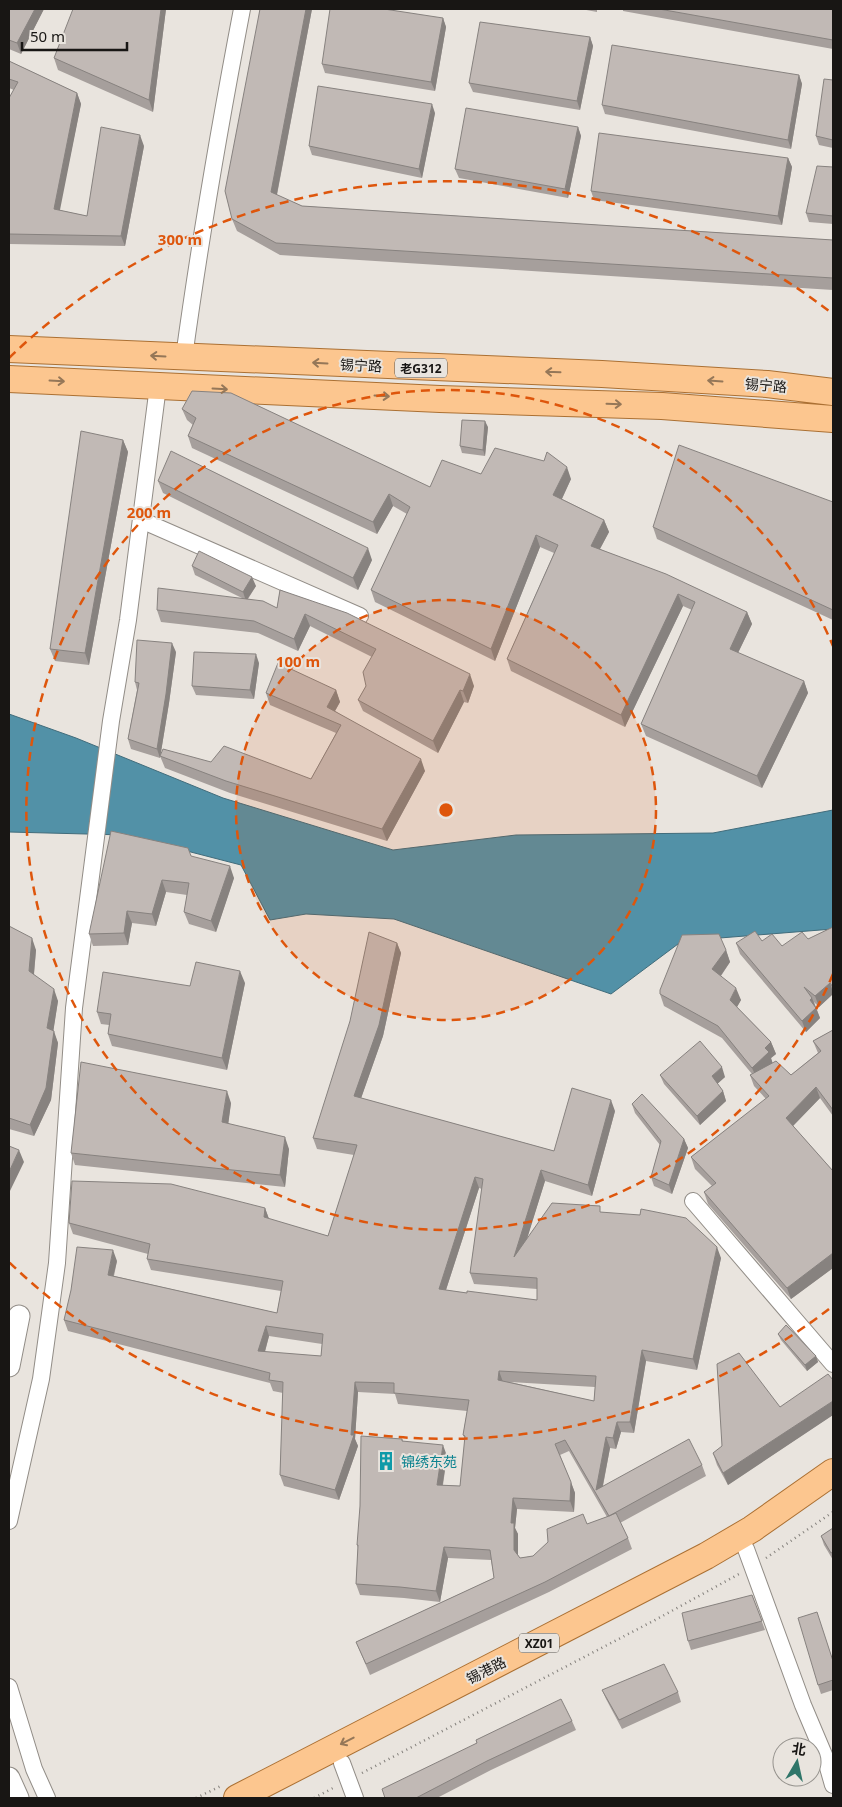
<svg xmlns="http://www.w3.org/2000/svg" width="842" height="1807" viewBox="0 0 842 1807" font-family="'Noto Sans','Noto Sans SC',sans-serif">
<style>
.water{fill:#5291a7;stroke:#416c7b}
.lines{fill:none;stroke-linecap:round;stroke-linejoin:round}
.minor-casing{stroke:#928d87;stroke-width:18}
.tertiary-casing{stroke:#928d87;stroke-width:23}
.primary-casing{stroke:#ab7033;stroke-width:28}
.path{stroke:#84807c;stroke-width:2.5;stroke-dasharray:1 4;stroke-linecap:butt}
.minor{stroke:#fff;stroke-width:16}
.tertiary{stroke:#fff;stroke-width:21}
.primary{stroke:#fcc68f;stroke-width:26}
.wall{fill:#a69f9c;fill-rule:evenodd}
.shaded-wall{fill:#87827f}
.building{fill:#c1b9b5;stroke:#87827f;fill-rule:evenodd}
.oneway{stroke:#957758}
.ring{fill:none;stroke:#de560c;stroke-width:2.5;stroke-dasharray:9 6}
.labels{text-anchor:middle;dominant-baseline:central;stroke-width:4;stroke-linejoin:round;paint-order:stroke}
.shield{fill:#e9e4de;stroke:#575451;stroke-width:1}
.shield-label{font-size:12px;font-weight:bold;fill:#181614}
.street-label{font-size:14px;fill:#181614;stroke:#e9e4de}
.culture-label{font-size:14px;fill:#0d838f;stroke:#e9e4de;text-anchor:start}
.centre{fill:#de560c;stroke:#e9e4de;stroke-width:2.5}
.ring-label{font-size:15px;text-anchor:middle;font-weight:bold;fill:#de560c;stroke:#e9e4de;stroke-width:4;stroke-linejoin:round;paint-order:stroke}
</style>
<rect width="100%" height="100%" fill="#e9e4de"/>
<path class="water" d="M9 714 76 738 223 798 393 850 516 835 713 833 833 810V929L682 941 611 994 394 919 306 914 270 920 241 865 125 835 9 832Z"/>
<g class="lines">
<g class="minor-casing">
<path id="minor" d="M184 357C200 240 220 124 242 9
M141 520 360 616
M693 1201 833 1364
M9 1521 41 1379 57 1263 74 1008 111 721 128 620 158 386
M746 1549 803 1705 825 1757 833 1785
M9 1687 34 1769 47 1798
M342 1763 355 1798"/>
</g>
<g class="tertiary-casing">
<path id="tertiary" d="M9 1366 19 1316
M9 1778 18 1798"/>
</g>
<g class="primary-casing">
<path id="primary" d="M9 349 602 374 767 384 833 392
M9 379 440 399 662 406 833 419
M237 1798 706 1556 752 1529 833 1472"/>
</g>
<path class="path" d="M766 1558 833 1512
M362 1773 657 1619 739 1574
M196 1798 221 1786
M314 1798 335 1787"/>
<use href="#minor" class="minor"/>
<use href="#tertiary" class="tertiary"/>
<use href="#primary" class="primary"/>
</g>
<path class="wall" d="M9 9H44L21 54 9 49Z
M166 9 153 112 58 70 54 58Z
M260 9H312L277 195 302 206 833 240V290L280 255 237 231 232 219Z
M581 9H597V12Z
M623 9H833V49L623 11Z
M443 18 446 27 435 91 325 73 322 64Z
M590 37 593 46 580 110 473 92 469 83Z
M9 61 77 93 81 104 59 210 87 216 144 146 125 246 9 244V98L14 90 9 88Z
M799 75 802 84 791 149 605 114 602 105Z
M833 80V148L819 145 816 136Z
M435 113 422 178 312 155 309 146Z
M578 127 581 136 568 198 459 178 455 169Z
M788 158 792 167 782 225 594 200 591 191Z
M833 167V224L809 222 806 213Z
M182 409 430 487 481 474 571 479 562 499 604 520 609 532 600 549 747 612 752 624 738 653 804 681 808 693 762 788 646 736 641 724 692 610 683 606 625 727 511 671 507 659 554 553 540 547 495 661 375 602 371 590 407 514 393 506 377 534 192 448 188 436 193 425 187 420Z
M488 427 485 456 462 453 460 446Z
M123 440 128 452 89 665 55 661 50 649Z
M158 481 372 560 358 590 163 493Z
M833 502V620L657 539 653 527Z
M192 566 256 586 248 599 277 608 280 590 474 686 468 703 464 702 438 753 363 711 358 700 366 686 372 657 310 626 298 651 258 633 161 622 157 610 242 598 195 575Z
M176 652 169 703 160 758 131 749 128 739 137 690 135 682Z
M259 663 254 699 196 695 192 686Z
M336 690 340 702 335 711 425 771 387 841 230 793 165 768 160 756 311 779 336 733 270 705 266 693Z
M191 857 234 878 216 932 189 924 184 912 187 895 166 892 156 926 132 923 128 945 93 946 89 934Z
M9 926 36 950 34 975 58 1001 53 1031 58 1043 51 1100 34 1136 9 1129Z
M833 927V994L819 1007 814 1002 820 1018 806 1032 740 954 736 943 762 941 782 946 808 939Z
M397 943 401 953 383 1036 361 1098 554 1151 615 1111 592 1196 545 1181 527 1238 603 1212 721 1258 697 1370 646 1361 634 1433 621 1432 616 1449 610 1448 603 1486 702 1465 706 1476 620 1523 628 1538 632 1549 549 1592 370 1675 356 1642 494 1578 491 1560 448 1558 440 1602 404 1598 360 1595 356 1584 358 1548 357 1545 402 1439 403 1441 447 1456 443 1485 460 1486 465 1439 463 1435 467 1411 398 1404 395 1394 358 1392 355 1439 358 1446 339 1500 284 1486 280 1475 283 1393 273 1391 270 1383 68 1331 64 1320 117 1261 114 1276 277 1313 281 1291 151 1270 147 1259 148 1254 73 1234 69 1223 265 1208 269 1219 328 1236 354 1155 317 1149 313 1138ZM479 1188 482 1189 470 1273 474 1284 537 1289V1300L467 1293 446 1290ZM269 1336 322 1344 321 1356 265 1352ZM510 1382 595 1387 594 1401ZM569 1451 607 1517 587 1524 533 1556 520 1558 518 1555V1534L515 1528 517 1509 574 1512 575 1493 560 1455Z
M726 950 730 962 721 976 741 1000 737 1007 771 1042 776 1054 771 1058 772 1063 791 1075 818 1053 813 1041 833 1030V1116L820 1098 793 1126 833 1171V1268L791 1299 708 1204 704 1192 712 1186 695 1169 691 1157 766 1099 754 1086 750 1075 752 1074 722 1038 664 1006 660 994Z
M245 983 227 1070 112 1046 108 1034 109 1025 101 1024 97 1012 190 986Z
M660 1075 725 1077 717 1084 723 1091 726 1101 700 1125 664 1084Z
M231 1103 228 1123 289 1149 285 1187 75 1165 71 1153Z
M632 1104 684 1139 688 1148 672 1194 654 1186 651 1177 660 1145 635 1113Z
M778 1334 816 1356 818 1362 807 1371 781 1340Z
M833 1380V1415L728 1485 717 1465 713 1453 780 1407Z
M833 1528V1560L824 1545 821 1536Z
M752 1595 765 1630 691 1650 688 1641Z
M833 1660V1690L821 1694 818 1685Z
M602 1690 678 1692 681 1702 622 1729 606 1699Z
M572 1721 576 1730 491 1770 437 1798H385L477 1743 476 1740Z"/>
<path class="shaded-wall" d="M35 9H44L21 54 17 43Z
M161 9H166L153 112 149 100Z
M306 9H312L275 204 271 192Z
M443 18 446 27 435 91 431 82Z
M590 37 593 46 580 110 577 101Z
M799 75 802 84 791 149 788 140Z
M77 93 81 104 58 220 54 209Z
M432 104 435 113 422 178 419 169Z
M578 127 581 136 568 198 565 189Z
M140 135 144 146 125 246 121 236Z
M788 158 792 167 782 225 778 216Z
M485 421 488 427 485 456 483 450Z
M123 440 128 452 89 665 85 653Z
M567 467 571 479 558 507 553 495Z
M389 494 393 506 377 534 373 522Z
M604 520 609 532 595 558 591 546Z
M536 535 540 547 495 661 491 649Z
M368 548 372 560 358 590 353 578Z
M252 577 256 586 246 601 243 592Z
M678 594 683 606 625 727 621 715Z
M747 612 752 624 734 661 730 649Z
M305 614 310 626 298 651 294 639Z
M172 643 176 652 169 703 160 758 157 749Z
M256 654 259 663 254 699 250 690Z
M470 674 474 686 468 703 463 691Z
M804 681 808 693 762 788 757 776Z
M336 690 340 702 331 718 327 707Z
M460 690 464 702 438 753 433 741Z
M421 759 425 771 387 841 382 829Z
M230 866 234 878 216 932 211 921Z
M162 880 166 892 156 926 152 914Z
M127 911 132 923 128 945 124 933Z
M32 938 36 950 33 983 29 971Z
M397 943 401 953 383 1036 358 1107 354 1096Z
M726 950 730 962 717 981 712 969Z
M240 971 245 983 227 1070 222 1058Z
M830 983 833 992V994L819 1007 815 996Z
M736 988 741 1000 734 1012 730 1000Z
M54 989 58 1001 52 1040 47 1028Z
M812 998 820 1018 806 1032 802 1021 810 1000Z
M54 1031 58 1043 51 1100 34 1136 30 1125Z
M771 1042 776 1054 771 1058 773 1064 757 1079 752 1068 765 1048Z
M722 1067 725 1077 715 1086 712 1076Z
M816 1087 820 1098 790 1129 786 1118Z
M227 1091 231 1103 227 1134 222 1122Z
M723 1091 726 1101 700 1125 697 1116Z
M611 1100 615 1111 592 1196 588 1185Z
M285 1137 289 1149 285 1187 280 1175Z
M684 1139 688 1148 672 1194 669 1185Z
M19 1150 24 1162 9 1193V1172Z
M541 1170 545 1181 518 1268 514 1257Z
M475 1177 479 1188 443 1299 439 1289Z
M265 1208 269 1219 264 1217Z
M717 1247 721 1258 697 1370 693 1359Z
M113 1250 117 1261 111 1285 108 1275Z
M833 1253V1268L791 1299 787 1288Z
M266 1326 269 1336 262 1362 258 1351Z
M642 1350 646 1361 634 1433 630 1422Z
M816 1356 818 1362 807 1371 805 1365Z
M499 1371 503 1382 498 1380Z
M355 1382 358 1392 355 1439 358 1446 339 1500 335 1490 351 1435Z
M833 1401V1415L728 1485 723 1473Z
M617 1422 621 1432 616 1449 613 1438Z
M606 1437 610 1448 600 1500 596 1490Z
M443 1445 447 1456 441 1495 437 1485Z
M571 1482 575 1493 574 1512 570 1501Z
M513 1498 517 1509 515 1528 518 1534V1560L514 1550 511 1523Z
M444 1547 448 1558 440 1602 436 1591Z"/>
<path class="building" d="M9 9H35L17 43 9 40Z
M73 9H161L149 100 54 58Z
M260 9H306L271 192 302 206 833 240V278L276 243 232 219 225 191Z
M330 9H384L443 18 431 82 322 64Z
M659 9H833V40Z
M480 22 590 37 577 101 469 83Z
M612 45 799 75 788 140 602 105Z
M9 61 77 93 54 209 87 216 101 127 140 135 121 236 9 234V98L18 82 9 79Z
M824 79 833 80V140L816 136Z
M318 86 432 104 419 169 309 146Z
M466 108 578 127 565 189 455 169Z
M599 133 788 158 778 216 591 191Z
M817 166 833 167V216L806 213Z
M192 391 231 393 430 487 442 460 481 474 495 448 544 461 547 452 567 467 553 495 604 520 591 546 666 574 747 612 730 649 804 681 757 776 641 724 695 602 678 594 621 715 507 659 558 545 536 535 491 649 371 590 410 507 389 494 373 522 188 436 196 418 182 409Z
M462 420 485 421 483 450 460 446Z
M81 431 123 440 85 653 50 649Z
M679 445 833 502V610L653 527Z
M171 451 368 548 353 578 158 481Z
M199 551 252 577 243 592 192 566Z
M158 588 263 601 277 608 280 590 347 613 470 674 463 691 460 690 433 741 358 700 366 686 363 672 376 649 305 614 294 639 254 621 157 610Z
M137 640 172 643 166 694 157 749 128 739 139 683 135 682Z
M194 652 256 654 250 690 192 686Z
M278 663 336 690 327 707 421 759 382 829 226 781 160 756 163 749 211 762 224 746 311 779 341 725 266 693Z
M111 831 188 848 191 856 230 866 211 921 184 912 189 883 162 880 152 914 127 911 124 933 89 934Z
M9 926 32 938 29 971 54 989 47 1028 54 1031 46 1088 30 1125 9 1118Z
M833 927V987L830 983 815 996 804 987 812 998 810 1000 816 1008 802 1021 736 943 755 931 762 941 772 934 782 946 802 932 808 939Z
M369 932 397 943 379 1025 354 1096 554 1151 572 1088 611 1100 588 1185 541 1170 514 1257 552 1203 600 1206V1212L640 1215 641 1209 686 1218 717 1247 693 1359 642 1350 630 1422H617L613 1438 606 1437 596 1490 689 1439 702 1465 609 1516 616 1513 628 1538 545 1582 366 1664 356 1642 494 1578 490 1550 444 1547 436 1591 400 1587 356 1584 358 1545H357L360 1506 361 1436 402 1439V1441L443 1445 437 1485 460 1486 465 1436 463 1435 469 1400 394 1393V1383L355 1382 351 1435H354L335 1490 280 1475 283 1382 269 1380 270 1373 64 1320 71 1290 77 1247 113 1250 108 1275 277 1313 283 1281 147 1259 150 1244 69 1223 72 1181 171 1184 265 1208 264 1217 328 1236 357 1145 313 1138 350 1021ZM475 1177 483 1179 470 1273 537 1278V1300L467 1291V1293L439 1289ZM266 1326 323 1334 321 1356 258 1351ZM499 1371 596 1376 594 1401 498 1380ZM565 1440 609 1516 587 1524 583 1514 547 1529 548 1542 533 1556 520 1558 514 1550V1523H511L513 1498 570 1501 571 1482 555 1444Z
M719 934 726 950 712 969 736 988 730 1000 771 1042 765 1048 769 1052 752 1068 718 1026 660 994V990L682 935Z
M196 962 240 971 222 1058 108 1034 111 1014 97 1012 103 972 190 986Z
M833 1030V1110L816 1087 786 1118 833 1171V1253L787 1288 704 1192 716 1183 691 1157 769 1096 750 1075 776 1061 791 1075 821 1051 813 1041Z
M700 1041 722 1067 712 1076 723 1091 697 1116 660 1075Z
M81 1062 227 1091 222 1122 285 1137 280 1175 71 1153Z
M642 1094 684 1139 669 1185 651 1177 661 1141 632 1104Z
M9 1146 19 1150 9 1172Z
M786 1325 816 1356 805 1365 778 1334Z
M739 1353 780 1407 828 1374 833 1380V1401L723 1473 713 1453 722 1446 717 1364Z
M833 1528V1552L831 1553 821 1536Z
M752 1595 762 1621 688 1641 682 1613Z
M817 1612 833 1661V1680L818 1685 798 1618Z
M664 1664 678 1692 619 1720 602 1690Z
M561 1699 572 1721 487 1761 416 1798H385L382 1789 477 1743 476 1740Z"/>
<defs><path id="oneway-shaft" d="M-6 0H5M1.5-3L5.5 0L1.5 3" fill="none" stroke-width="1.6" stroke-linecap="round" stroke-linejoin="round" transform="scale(1.25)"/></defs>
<g class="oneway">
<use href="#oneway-shaft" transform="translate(158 356) rotate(-177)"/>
<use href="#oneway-shaft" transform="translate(320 363) rotate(-177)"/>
<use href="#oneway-shaft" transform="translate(553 372) rotate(-178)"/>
<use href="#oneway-shaft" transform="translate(57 381) rotate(3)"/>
<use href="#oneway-shaft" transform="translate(715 381) rotate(-176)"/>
<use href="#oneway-shaft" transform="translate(220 389) rotate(3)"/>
<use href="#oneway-shaft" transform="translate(382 396) rotate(3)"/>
<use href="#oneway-shaft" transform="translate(614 404) rotate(2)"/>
<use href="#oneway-shaft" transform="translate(347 1741) rotate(153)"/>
</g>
<circle cx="446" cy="810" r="210" fill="#de560c" fill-opacity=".12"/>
<g class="ring">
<circle cx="446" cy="810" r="210"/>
<path d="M833 974A420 420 0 1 1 833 646"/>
<path d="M829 1309A629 629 0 0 1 9 1262M9 358A629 629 0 0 1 829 311"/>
</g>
<defs>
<g id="building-bare" transform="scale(1.5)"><path d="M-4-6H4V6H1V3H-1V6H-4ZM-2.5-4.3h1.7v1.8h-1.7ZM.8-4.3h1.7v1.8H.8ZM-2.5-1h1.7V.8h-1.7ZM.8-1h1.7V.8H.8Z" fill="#0f9aa8" stroke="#e9e4de" stroke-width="2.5" paint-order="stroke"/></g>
</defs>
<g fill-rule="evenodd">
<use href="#building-bare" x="386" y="1461"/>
</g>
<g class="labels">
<g class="shield">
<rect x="395" y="358.5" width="52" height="19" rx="4"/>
<rect x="519" y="1633.5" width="40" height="19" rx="4"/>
</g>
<g class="shield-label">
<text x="421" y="368">老G312</text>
<text x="539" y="1643">XZ01</text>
</g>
<g class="street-label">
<text transform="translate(361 365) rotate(3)">锡宁路</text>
<text transform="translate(766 385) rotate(5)">锡宁路</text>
<text transform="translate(486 1670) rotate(-27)">锡港路</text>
</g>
<g class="culture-label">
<text x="401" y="1461">锦绣东苑</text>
</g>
</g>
<circle cx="446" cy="810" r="8" class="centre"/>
<g class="ring-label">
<text x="180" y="245">300 m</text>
<text x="149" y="518">200 m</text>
<text x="298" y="667">100 m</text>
</g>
<rect width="842" height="1807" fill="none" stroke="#181614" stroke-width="20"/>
<g transform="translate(797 1762) rotate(9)"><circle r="24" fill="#e9e4de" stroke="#95928d"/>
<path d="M0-4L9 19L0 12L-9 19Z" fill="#2f7569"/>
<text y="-8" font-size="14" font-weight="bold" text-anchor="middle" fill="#181614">北</text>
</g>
<path d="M22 42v8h105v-8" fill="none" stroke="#181614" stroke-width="2.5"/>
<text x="30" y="42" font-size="15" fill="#181614" stroke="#e9e4de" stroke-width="4" paint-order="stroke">50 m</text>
</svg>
